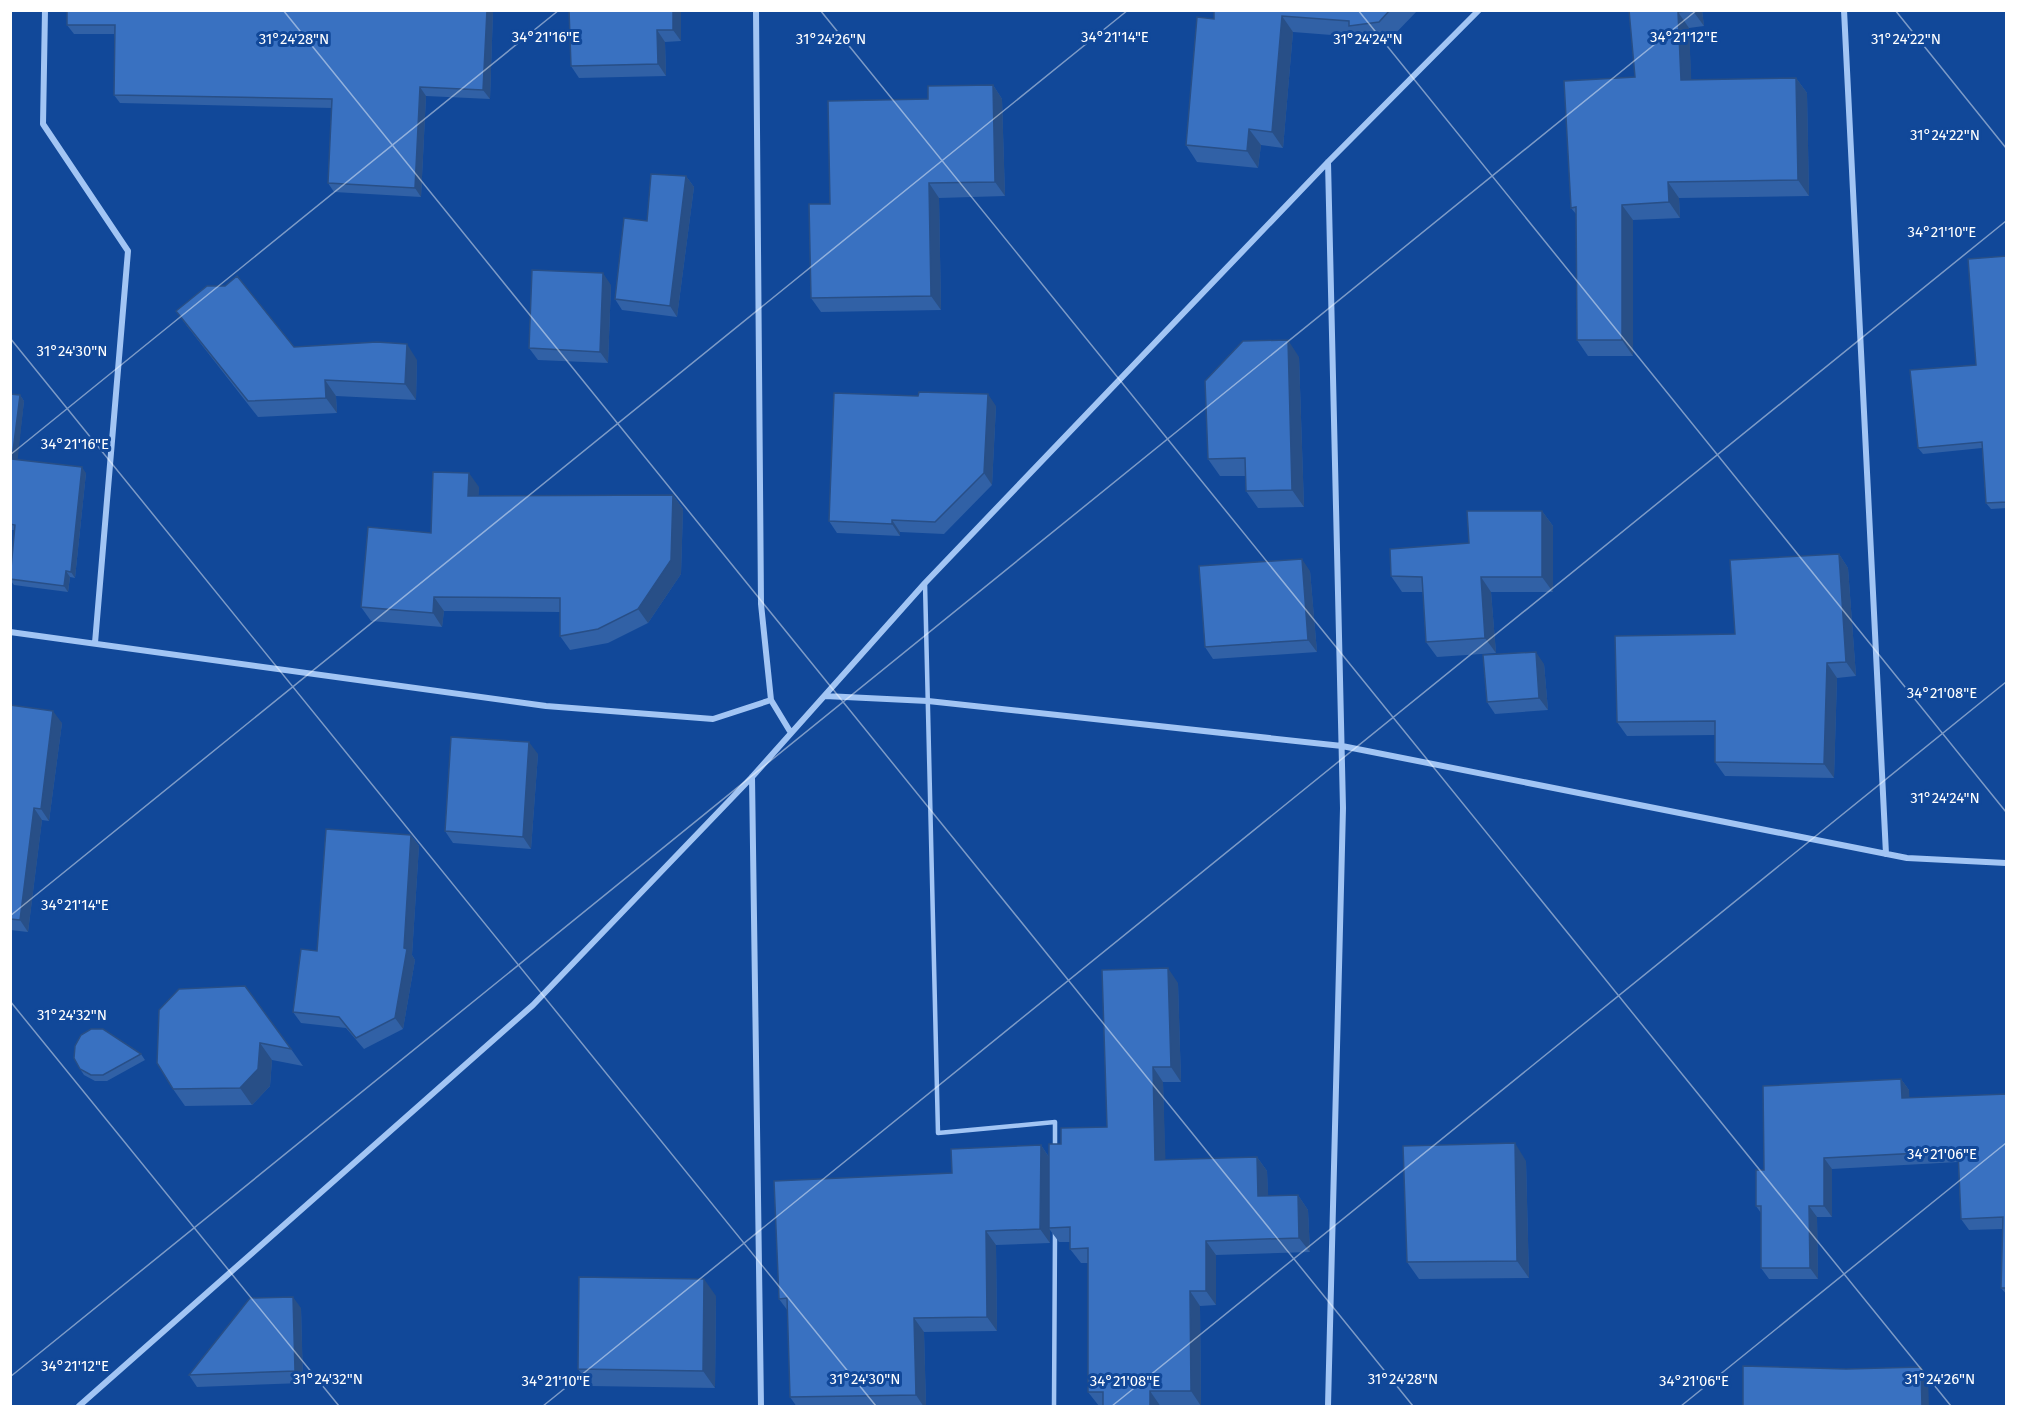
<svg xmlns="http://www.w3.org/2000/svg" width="2017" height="1417" viewBox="0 0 2017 1417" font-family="'Fira Sans',sans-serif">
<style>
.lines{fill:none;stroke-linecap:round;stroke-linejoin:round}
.lane{stroke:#a2c5f4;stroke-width:4.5}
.street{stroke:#a2c5f4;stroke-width:6}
.wall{fill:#3161a6}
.shaded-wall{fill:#284f87}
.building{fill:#3971c1;stroke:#284f87;stroke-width:1.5}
.ticks{fill:none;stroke:#fff;stroke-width:1.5;stroke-opacity:0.45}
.ticks-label{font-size:15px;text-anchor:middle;fill:#fff;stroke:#114899;stroke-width:6;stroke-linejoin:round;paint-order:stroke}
</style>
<rect width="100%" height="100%" fill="#114899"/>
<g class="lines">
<path class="lane" d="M925 583 938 1133 1055 1122V1148
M1054 1406 1055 1232"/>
<path class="street" d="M45 10 43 124 128 251 95 643
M756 10 761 604 771 700 791 733
M1844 10 1886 854
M10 632 546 706 713 719 771 700
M825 696 928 701 1342 746 1907 858 2006 863
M752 777 761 1406
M79 1406 533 1005 752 777 925 583 1328 162 1479 10
M1328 1406 1343 808 1328 162"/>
</g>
<path class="wall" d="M681 10V41L665 42 666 76 579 78 571 66Z
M1214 10H1418L1391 38 1361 42 1357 37 1293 32 1283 148 1261 145 1258 168 1197 162 1186 145 1214 19Z
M1629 10H1702L1704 26 1689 28 1691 80 1796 78 1807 93 1809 196 1679 198 1680 218 1633 220V356H1588L1577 340 1576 214 1571 208 1635 77Z
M493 12 490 99 426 96 421 197 334 192 328 183 332 108 120 103 114 95V34H74L67 25Z
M993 85 1002 99 1005 196 939 198 941 310 821 312 811 298 830 204 928 99Z
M686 176 694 187 677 317 622 310 615 299Z
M2007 256V508L1991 509 1986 503 1982 448 1923 454 1918 448 1976 365Z
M611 285 608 363 538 360 529 348Z
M176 311 294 347 417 360 416 400 336 396 337 413 258 417 187 326Z
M1299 357 1304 507 1258 508 1246 491V476H1220L1208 459Z
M10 394 20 395 24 401 17 460 86 473 75 578 70 577 68 592 14 585 10 580 15 530H10Z
M996 406 992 485 944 534 900 532V536L837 533 829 521Z
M479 487 478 496 673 495 683 509 681 574 648 623 608 643 570 650 560 636V612L444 611 442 627 371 621 361 607 431 533Z
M1542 511 1553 526V592H1491L1496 653 1437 657 1426 642 1423 592H1402L1391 576Z
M1839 554 1848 568 1856 676 1837 678 1834 778 1725 776 1715 762V735L1627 736 1617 722 1735 634Z
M1310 571 1317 652 1213 659 1205 647Z
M1544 664 1548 710 1495 714 1487 702Z
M10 705 62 723 49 821 42 820 28 932 10 930Z
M538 754 531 849 453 843 445 831Z
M411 835 419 846 412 955 415 960 403 1029 364 1049 346 1028 301 1023 293 1012 317 951Z
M1178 983 1181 1082H1163L1165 1160 1257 1157 1267 1171 1268 1196 1298 1195 1308 1210 1310 1252 1216 1255V1305L1200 1306 1201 1406H1099L1088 1392V1263H1081L1070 1249V1242H1059L1050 1230V1243L996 1245 997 1331 924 1332 926 1407H797L790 1397 788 1311 779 1299 952 1173 1041 1145 1049 1157 1061 1144 1107 1127Z
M159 1010 291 1049 303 1066 272 1060 270 1086 252 1105 185 1106 173 1089Z
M141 1054 145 1060 107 1081H95L84 1075 80 1069Z
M1901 1079 1909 1090V1098L2007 1094V1295L2001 1288 2003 1229 1969 1230 1961 1219 1958 1162 1832 1169V1217H1817L1818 1279H1769L1761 1268V1213L1756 1206 1764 1170Z
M1526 1161 1529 1278 1419 1279 1407 1262Z
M716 1296 715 1388 590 1386 578 1369Z
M301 1308 303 1383 197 1387 189 1375Z"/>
<path class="shaded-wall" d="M487 10H492L493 12 490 99 483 90Z
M673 10H681V41L673 30Z
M1702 10 1704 26 1693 11Z
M1678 12 1689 28 1692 96 1681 80Z
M1282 16 1293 32 1283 148 1272 132Z
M657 30 665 42 666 76 658 64Z
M1796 78 1807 93 1809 196 1798 180Z
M993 85 1002 99 1005 196 995 182Z
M420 87 426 96 421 197 415 188Z
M1249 129 1261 145 1258 168 1247 151Z
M686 176 694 187 677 317 670 306Z
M1668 182 1679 198 1680 218 1669 202Z
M929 183 939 198 941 310 931 296Z
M1622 205 1633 220V356L1622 340Z
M603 273 611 285 608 363 600 352Z
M1288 340 1299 357 1304 507 1292 490Z
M407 344 417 360 416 400 405 384Z
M325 380 336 396 337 413 326 398Z
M988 394 996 406 992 485 984 473Z
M20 395 24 401 17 466 12 459Z
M82 467 86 473 75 578 71 572Z
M469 473 479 487 478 510 468 496Z
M673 495 683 509 681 574 648 623 638 609Z
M1542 511 1553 526V592L1542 577Z
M892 520 900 532V536L892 524Z
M1839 554 1848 568 1856 676 1846 662Z
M1302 559 1310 571 1317 652 1308 640Z
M66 571 70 577 68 592 64 586Z
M1481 577 1491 592 1496 653 1485 638Z
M434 597 444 611 442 627 433 613Z
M1536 652 1544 664 1548 710 1539 698Z
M1827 663 1837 678 1834 778 1824 764Z
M53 711 62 723 49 821 41 809Z
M529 742 538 754 531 849 523 837Z
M34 808 42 820 28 932 20 920Z
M411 835 419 846 412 955 415 960 403 1029 395 1018 404 948Z
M1168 968 1178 983 1181 1082 1171 1067Z
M260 1043 272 1060 270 1086 252 1105 240 1088Z
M1153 1067 1163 1082 1166 1175 1155 1160Z
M1901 1079 1909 1090 1910 1109 1902 1098Z
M1515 1143 1526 1161 1529 1278 1517 1261Z
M1041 1145 1050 1159 1049 1228 1050 1230V1243L1040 1229Z
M1257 1157 1267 1171 1269 1211 1258 1196Z
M1824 1158 1832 1169V1217L1824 1206Z
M1298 1195 1308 1210 1310 1252 1299 1238Z
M1809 1206 1817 1217 1818 1279 1810 1268Z
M986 1231 996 1245 997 1331 987 1317Z
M1206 1241 1216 1255V1305L1206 1291Z
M704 1279 716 1296 715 1388 703 1371Z
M1190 1291 1200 1306 1201 1406 1191 1391Z
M293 1297 301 1308 303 1383 295 1371Z
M914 1318 924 1332 926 1407H924L916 1395Z
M1921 1367 1928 1377 1929 1407H1922Z
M1150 1391 1161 1407H1150Z"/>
<path class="building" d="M67 10H487L483 90 420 87 415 188 328 183 332 99 114 95 115 25H67Z
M569 10H673V30H657L658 64 571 66Z
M1214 10H1390L1379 22 1349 26V21L1282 16 1272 132 1249 129 1247 151 1186 145 1197 17 1214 19Z
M1629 10H1693L1678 12 1681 80 1796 78 1798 180 1668 182 1669 202 1622 205V340H1577L1576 207 1571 208 1564 81 1635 77Z
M993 85 995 182 929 183 931 296 811 298 809 204H830L828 101 928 99V86Z
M651 174 686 176 670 306 615 299 624 218 647 221Z
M2007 256V502L1986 503 1982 442 1918 448 1910 370 1976 365 1968 259Z
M532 270 603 273 600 352 529 348Z
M237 276 294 347 377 342 407 344 405 384 325 380 326 398 248 401 176 311 207 286H225Z
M1288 340 1292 490 1246 491 1245 458 1208 459 1205 381 1243 341Z
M919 392 988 394 984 473 935 522 892 520V524L829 521 834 393 918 396Z
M10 394 20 395 12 459 82 467 71 572 66 571 64 586 10 579 15 525 10 524Z
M433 472 469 473 468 496 673 495 671 560 638 609 598 629 560 636V598L434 597 433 613 361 607 368 527 431 533Z
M1467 511H1542V577H1481L1485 638 1426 642 1422 577 1391 576 1390 549 1469 543Z
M1839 554 1846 662 1827 663 1824 764 1715 762V721L1617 722 1615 636 1735 634 1730 560Z
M1302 559 1308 640 1205 647 1199 566Z
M1536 652 1539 698 1487 702 1483 655Z
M10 705 53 711 41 809 34 808 20 920 10 919Z
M451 737 529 742 523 837 445 831Z
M326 829 411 835 404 948 407 949 395 1018 356 1038 339 1017 293 1012 301 949 317 951Z
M1168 968 1171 1067H1153L1155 1160 1257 1157 1258 1196 1298 1195 1299 1238 1206 1241V1291H1190L1191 1391H1150V1407H1103V1392H1088V1248L1070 1249V1227L1049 1228V1144H1061V1128L1107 1127 1102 970Z
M245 986 291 1049 260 1043 258 1069 240 1088 173 1089 157 1063 159 1010 179 989Z
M91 1029H103L141 1054 103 1075H91L80 1069 74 1058 75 1046 81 1035Z
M1901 1079 1902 1098 2007 1094V1288H2001L2003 1217 1961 1219 1958 1151 1824 1158V1206H1809L1810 1268H1761V1206H1756V1170H1764L1763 1086Z
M1515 1143 1517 1261 1407 1262 1403 1146Z
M1041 1145 1040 1229 986 1231 987 1317 914 1318 916 1395 790 1397 787 1298 779 1299 774 1181 952 1173 951 1149Z
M579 1277 704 1279 703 1371 578 1369Z
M293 1297 295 1371 189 1375 250 1298Z
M1743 1366 1846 1369 1921 1367 1922 1407H1743Z"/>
<path class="ticks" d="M283 10 1413 1406M820 10 1951 1406M1358 10 2006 812M1895 10 2006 148M10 338 876 1406M10 455 559 10M10 916 1128 10M10 1001 339 1406M10 1377 1697 10M543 1406 2006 221M1112 1406 2006 682M1681 1406 2006 1143"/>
<g class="ticks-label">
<text x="546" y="42">34°21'16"E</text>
<text x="1115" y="42">34°21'14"E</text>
<text x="1684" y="42">34°21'12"E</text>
<text x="831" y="44">31°24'26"N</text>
<text x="1906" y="44">31°24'22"N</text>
<text x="294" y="44">31°24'28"N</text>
<text x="1368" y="44">31°24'24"N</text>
<text x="1945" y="140">31°24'22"N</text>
<text x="1942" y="237">34°21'10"E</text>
<text x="72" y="356">31°24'30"N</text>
<text x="75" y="449">34°21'16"E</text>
<text x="1942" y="698">34°21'08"E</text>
<text x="1945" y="803">31°24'24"N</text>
<text x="75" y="910">34°21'14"E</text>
<text x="72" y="1020">31°24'32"N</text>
<text x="1942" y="1159">34°21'06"E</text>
<text x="75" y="1371">34°21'12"E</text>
<text x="328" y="1384">31°24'32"N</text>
<text x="865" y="1384">31°24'30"N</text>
<text x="1403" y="1384">31°24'28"N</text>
<text x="1940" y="1384">31°24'26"N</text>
<text x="556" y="1386">34°21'10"E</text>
<text x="1125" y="1386">34°21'08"E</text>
<text x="1694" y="1386">34°21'06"E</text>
</g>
<rect width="2017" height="1417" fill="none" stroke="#ffffff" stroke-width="24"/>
</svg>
